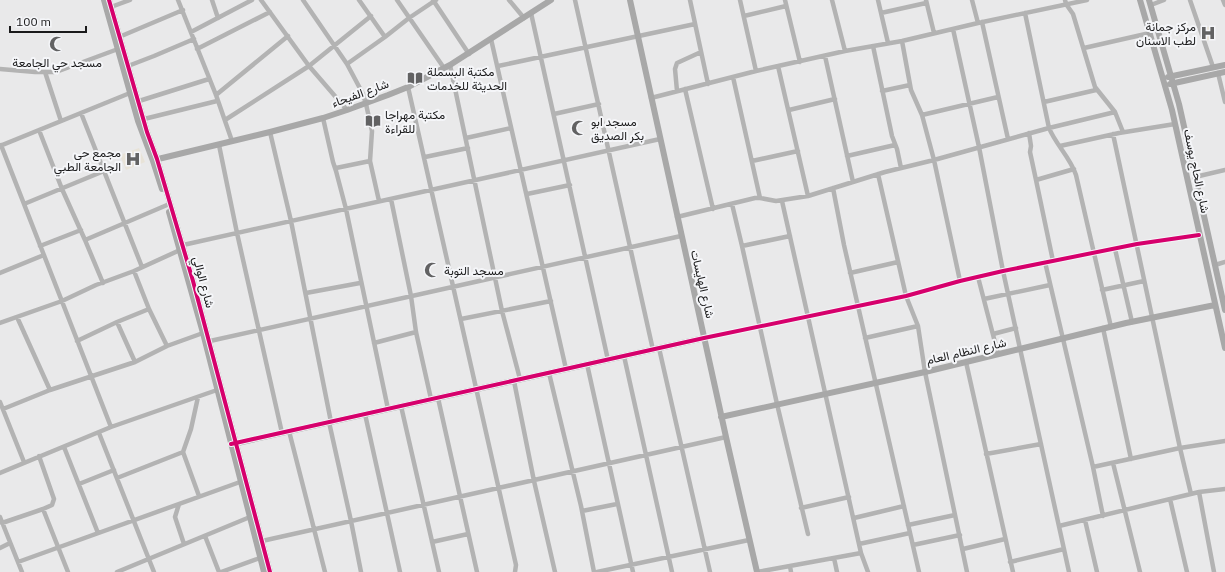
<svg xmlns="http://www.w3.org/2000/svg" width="1225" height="572" viewBox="0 0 1225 572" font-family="'IBM Plex Sans',Vazirmatn,sans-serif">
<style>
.medical{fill:#e8e3d8}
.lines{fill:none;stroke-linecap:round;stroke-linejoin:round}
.street{stroke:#b3b3b3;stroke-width:4.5}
.secondary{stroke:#a8a8a8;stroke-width:6}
.cycleway-casing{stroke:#f5f6f9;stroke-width:6}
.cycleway{stroke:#d6006c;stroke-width:4}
.labels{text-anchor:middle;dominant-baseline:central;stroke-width:4;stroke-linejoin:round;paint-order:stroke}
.poi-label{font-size:12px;fill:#1a1a1b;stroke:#f5f6f9;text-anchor:start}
.street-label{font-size:12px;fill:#1a1a1b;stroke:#f5f6f9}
</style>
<rect width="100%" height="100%" fill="#e9e9ea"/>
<path class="medical" d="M1210 26 1215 37 1206 41 1201 30Z
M139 148 145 162 126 170 120 155Z"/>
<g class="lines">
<path class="street" d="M178 0 216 95 232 141
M212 0 218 18
M261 0 309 66 347 110
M303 0 347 64 363 94 366 104 372 131 370 161 379 201
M359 0 385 37
M397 0 444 68
M433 0 469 54
M509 0 524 18
M575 0 653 350
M690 0 708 84
M740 0 756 71
M785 0 800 62
M832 0 845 51
M878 0 888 43
M926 0 934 33
M972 0 978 23
M1065 0 1066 4 1073 14 1095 87 1115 112 1123 132
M1190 0 1213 67
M1223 0 1225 5
M1151 5 1164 0
M111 7 130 0
M531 13 608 360
M881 13 926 3
M1025 13 1049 128C1056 145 1070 157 1076 175L1111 327
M744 16 786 6
M982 22 1008 139
M953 29 979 147 1003 271 1069 572
M191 32 252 0
M119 37 183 10
M491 39 566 369
M902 41 911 90 922 115 934 160 960 281
M873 46 892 136 897 149 901 168
M1084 48 1150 33
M197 49 270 12
M825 56 853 182
M347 64 385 37 409 18 436 0
M450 65 502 311 520 379
M128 66 154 56 194 39
M498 66 695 24
M778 66 808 196
M0 69 35 72H56L118 49
M45 72 61 121
M1218 73 1225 102
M733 77 760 198
M408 87 516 565 515 572
M685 89 713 209
M677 91 675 69 677 63 701 52
M882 91 910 85
M216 95 288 36
M651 98 756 71 845 51 902 41 978 23 1087 0
M139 101 209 79
M1044 102 1096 90
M789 110 835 99
M81 113 142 267
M554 114 599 104
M922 115 998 97
M323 118 333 162 336 171 346 209 388 409
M144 119 217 101
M225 120 309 66 371 16
M39 130 62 189 85 240 103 283
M270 132 291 221 331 422
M1029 133 1031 146 1030 152 1036 180
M1113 134 1180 448 1191 494
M466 138 511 128
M1 145 111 427
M219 145 237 233 282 433
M0 146 130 93
M1060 146 1119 133 1175 124
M847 156 895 145
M425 157 468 148
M752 161 798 151
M336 168 370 161
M878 174 906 296 918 326 925 372 967 572
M1195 177 1225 170
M833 188 844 245 919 572
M527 194 570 185
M391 199 411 296 416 332 431 399
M782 201 861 553 868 572
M24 204 104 171
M732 204 742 246 777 404 808 534
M677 217 755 198H760L776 201 808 196 885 172 934 160 1049 128 1115 112
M85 240 167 205
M183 245 660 139
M40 246 81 230
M742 246 790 236
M1115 249 1132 322
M1053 261 1036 180 1074 169
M1045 262 1093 467 1103 516
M1215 265 1225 262
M134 271 149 309 167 346
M0 273 44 255
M850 273 898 262
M978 277 998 354
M1102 290 1144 281
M306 293 360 283
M984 299 1050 285
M17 317 50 390
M461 319 551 301
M117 322 135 362
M0 323 62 301 96 285 134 271 180 250
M1103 328 1131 459
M993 334 1016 328
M704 338 906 296 960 281 1003 271 1137 244 1199 235
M865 338 918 326
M77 341 117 322 149 309
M210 341 681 236
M374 343 416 332
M659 348 710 572
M624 356 672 572
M966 362 1013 572
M587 364 633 572
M549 373 581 506 594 572
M514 381 534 481 555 572
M438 398 477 572
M0 402 24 462
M401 406 439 572
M3 409 50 390 135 362 167 346 203 333
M365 414 400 572
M329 422 351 521 361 572
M289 431 325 572
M99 433 154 572
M64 447 98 533
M183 452 199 496
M986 454 1041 444
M1113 463 1140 572
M1093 467 1180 448 1225 441
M0 473 111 427 217 390
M117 478 183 452 191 429 198 397
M79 484 114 470
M1199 492 1214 572
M1170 499 1187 572
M179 504 175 517 184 544
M801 508 849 497
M43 509 68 572
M582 511 617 504
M0 517 22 572
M854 518 904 506
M1085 520 1097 572
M2 523 43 509 52 505 54 499 39 456
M908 525 955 515
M1059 526 1199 492 1225 489
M205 536 219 572
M262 541 726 437
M432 542 468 534
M859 544 910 533
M913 545 960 535
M0 548 10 543
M963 549 1005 539
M834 558 837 572
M18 562 240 482
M1010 562 1064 549
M790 566 791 572
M117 572 250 517
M221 572 260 558
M597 572 749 540
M757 572 861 553"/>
<path class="secondary" d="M104 0 138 121 153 161 162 189
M109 0 147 132 157 159 193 281 270 572
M630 0 726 437 757 572
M1140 0 1172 110 1225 348
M1149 0 1179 104 1225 310
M1168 77 1225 65
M1170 84 1225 72
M154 160 270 132 323 118 347 110 388 95 408 87 450 65 551 0
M169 212 203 333 264 572
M721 417 925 372 1126 323 1215 305
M233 444 704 338"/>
<g class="cycleway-casing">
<path id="cycleway" d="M109 0 147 132 157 159 193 281 270 572
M231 444 704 338 906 296 960 281 1003 271 1137 244 1199 235"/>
</g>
<use href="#cycleway" class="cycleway"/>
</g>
<defs>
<g id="hospital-bare" transform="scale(1.2)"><path d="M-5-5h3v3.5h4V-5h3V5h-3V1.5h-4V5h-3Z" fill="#626263" stroke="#f5f6f9" stroke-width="2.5" paint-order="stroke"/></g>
<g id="mosque-bare" transform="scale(1.2)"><path d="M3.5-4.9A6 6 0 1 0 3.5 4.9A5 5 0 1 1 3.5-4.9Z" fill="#626263" stroke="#f5f6f9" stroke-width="2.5" paint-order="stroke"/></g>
<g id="library-bare" transform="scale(1.2)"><path d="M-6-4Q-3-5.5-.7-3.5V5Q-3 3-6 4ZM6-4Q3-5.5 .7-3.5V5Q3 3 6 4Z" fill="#626263" stroke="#f5f6f9" stroke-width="2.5" paint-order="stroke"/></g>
</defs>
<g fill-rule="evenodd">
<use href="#hospital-bare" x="1208" y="33"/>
<use href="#mosque-bare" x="57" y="44"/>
<use href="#library-bare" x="415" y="78"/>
<use href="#library-bare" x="373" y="121"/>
<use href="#mosque-bare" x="579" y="128"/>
<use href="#hospital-bare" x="133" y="159"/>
<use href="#mosque-bare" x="432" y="270"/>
</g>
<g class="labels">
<g class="poi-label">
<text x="1196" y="26" text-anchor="end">مركز جمانة<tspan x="1196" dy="14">لطب الاسنان</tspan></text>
<text x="57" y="62" text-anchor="middle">مسجد حي الجامعة</text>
<text x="427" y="71">مكتبة البسملة<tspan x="427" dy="14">الحديثة للخدمات</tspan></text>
<text x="385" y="114">مكتبة مهراجا<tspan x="385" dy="14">للقراءة</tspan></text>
<text x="591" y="121">مسجد ابو<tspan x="591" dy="14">بكر الصديق</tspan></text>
<text x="121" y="152" text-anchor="end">مجمع حي<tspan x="121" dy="14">الجامعة الطبي</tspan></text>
<text x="444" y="270">مسجد التوبة</text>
</g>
<g class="street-label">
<text transform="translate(360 93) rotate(-20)">شارع الفيحاء</text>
<text transform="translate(1197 171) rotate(78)">شارع الحاج يوسف</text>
<text transform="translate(204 282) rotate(75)">شارع الوالي</text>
<text transform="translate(703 284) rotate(77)">شارع الهايسات</text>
<text transform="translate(966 351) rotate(-13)">شارع النظام العام</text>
</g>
</g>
<path d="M10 26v6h76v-6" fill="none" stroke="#1a1a1b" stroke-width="2"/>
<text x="16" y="26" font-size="12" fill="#1a1a1b" stroke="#f5f6f9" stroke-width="3" paint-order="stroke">100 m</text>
</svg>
